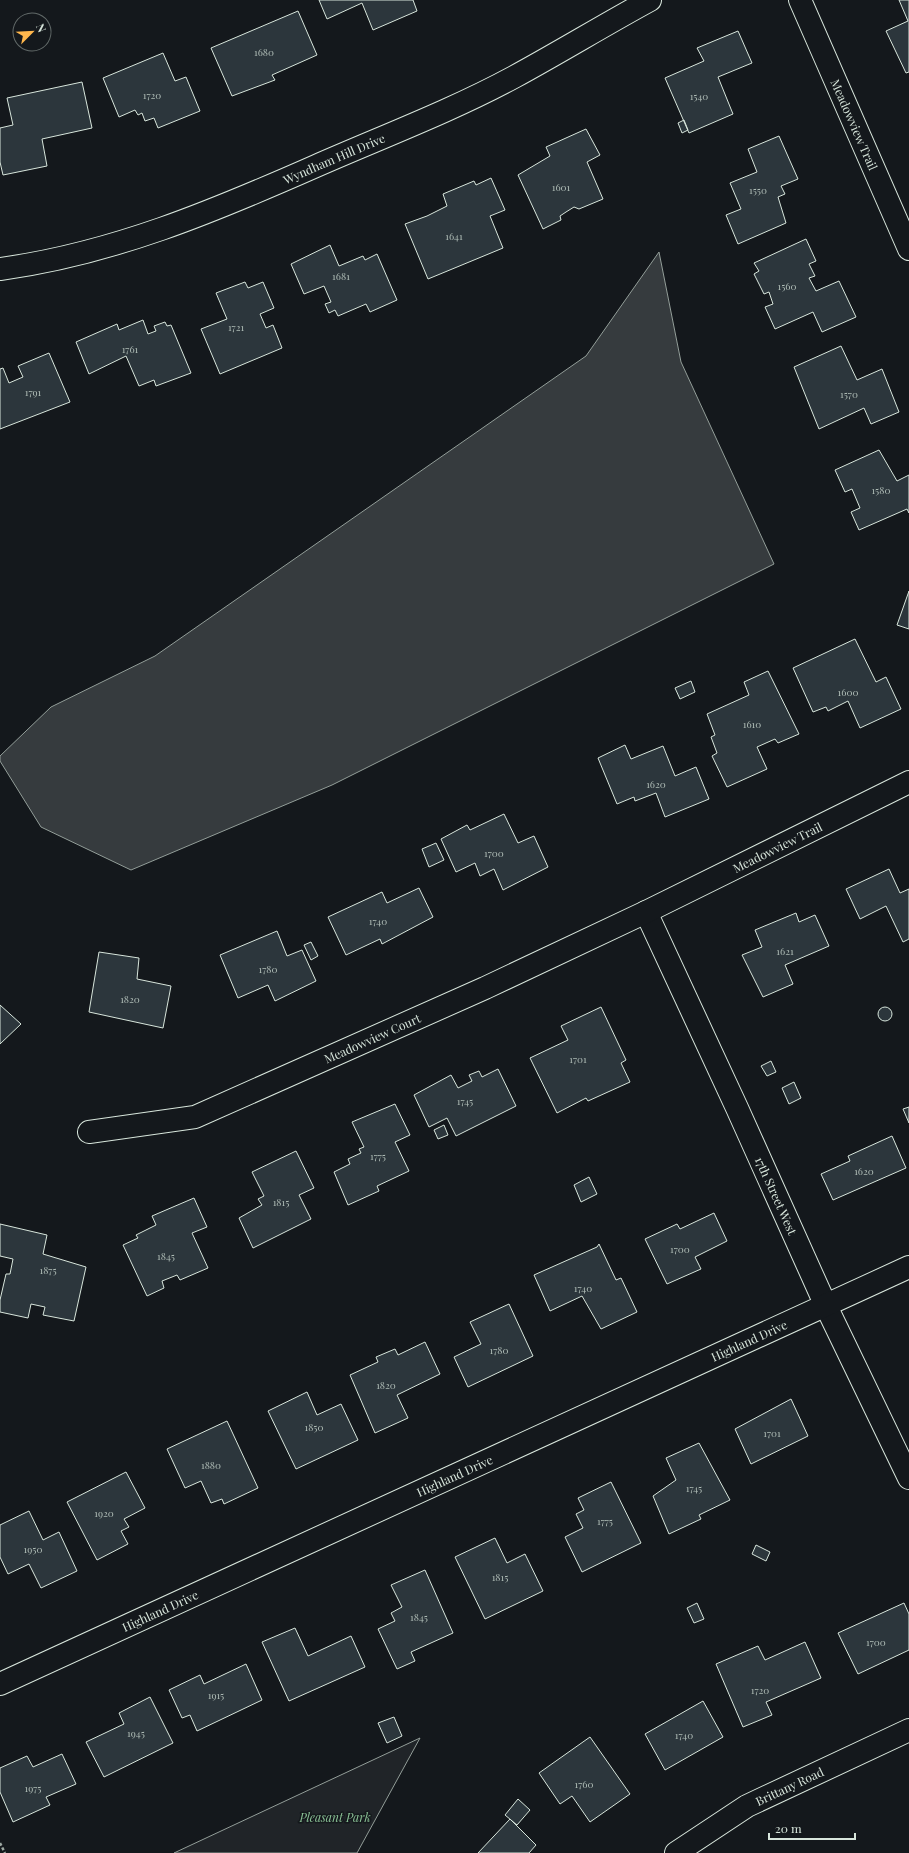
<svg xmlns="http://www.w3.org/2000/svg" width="909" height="1853" viewBox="0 0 909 1853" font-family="'Playfair Display',serif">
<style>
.green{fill:#202428;stroke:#939e99}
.water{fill:#363b3e;stroke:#939e99}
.building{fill:#2c363c;stroke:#d8e6dc}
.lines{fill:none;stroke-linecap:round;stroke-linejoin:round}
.minor-casing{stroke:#d8e6dc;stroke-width:24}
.path{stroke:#9da8a2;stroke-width:2.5;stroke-dasharray:3 2;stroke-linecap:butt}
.minor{stroke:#14181c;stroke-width:22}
.labels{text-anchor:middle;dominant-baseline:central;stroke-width:3;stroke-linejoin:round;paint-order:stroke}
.number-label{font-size:10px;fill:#adbab4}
.street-label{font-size:12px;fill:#d8e6dc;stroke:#14181c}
.park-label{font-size:12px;font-style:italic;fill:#8ac095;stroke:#14181c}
</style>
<rect width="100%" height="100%" fill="#14181c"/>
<path class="green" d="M420 1738 357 1853H174Z"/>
<path class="water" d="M659 252 681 362 774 564 332 785 131 870 41 827 0 761V756L51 707 155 656 586 356Z"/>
<path class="building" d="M319 0H413L417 11 373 30 362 3 327 19Z
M899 0H909V72L906 73 886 31 908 21Z
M298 11 317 55 272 75 275 80 232 96 211 48Z
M738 31 752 63 718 77 733 114 689 133 665 78 704 61 697 48Z
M163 53 175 81 186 77 200 111 158 128 154 118 145 121 142 113 138 115 135 110 119 117 103 78Z
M82 82 92 128 42 139 47 166 3 175 0 162V128L13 125 7 98Z
M684 120 688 130 682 133 678 123Z
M586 129 600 155 587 162 603 199 579 209 574 207 566 212 560 216 561 220 543 229 518 175 550 156 546 147Z
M779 136 798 179 781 186 785 194 778 197 786 223 738 244 726 215 741 209 730 183 757 172 748 149Z
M491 178 505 210 490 216 503 248 428 279 405 224 427 216 447 206 443 194 474 181 476 185Z
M806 239 816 261 809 264 815 276 809 278 816 291 839 281 856 317 822 332 813 312 775 329 765 307 773 304 769 292 764 294 754 274 759 271 754 263Z
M330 245 339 266 363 256 365 260 377 254 397 300 370 312 366 304 338 316 335 310 329 313 325 304 331 302 324 286 304 294 291 264Z
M245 282 248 288 263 282 274 308 260 314 266 328 273 325 282 348 220 374 201 329 227 319 216 293Z
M143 320 148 334 156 331 154 326 165 322 167 326 171 325 191 373 156 386 154 380 139 386 126 356 89 374 76 342 117 324 119 330Z
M841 346 857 380 882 369 899 412 871 424 864 408 819 429 794 367Z
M49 353 70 402 0 429V369L3 368 9 383 23 377 18 366Z
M879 450 897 481 909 475V513L907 509 859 530 851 512 860 508 852 489 845 492 835 470Z
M909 591V629L897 625Z
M855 639 876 682 886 677 901 709 860 728 848 701 828 711 826 707 813 712 793 668Z
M768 671 799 734 778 743 775 739 757 747 767 769 727 787 712 756 717 753 711 737 715 735 707 714 749 695 744 682Z
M691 681 695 692 680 699 675 688Z
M625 745 631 759 663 746 675 776 696 767 709 799 665 817 656 793 635 801 634 797 617 804 598 758Z
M504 814 518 843 534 836 548 867 503 890 494 869 480 876 475 863 456 872 441 839 467 825 470 830Z
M436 843 444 860 429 867 422 849Z
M889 869 900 893 909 889V939L903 942 886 906 860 919 846 889Z
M419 888 433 917 382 944 380 939 346 955 328 917 382 892 387 903Z
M796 913 799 922 815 915 829 946 785 965 793 984 763 997 742 955 762 947 755 930Z
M277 931 287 956 302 950 316 981 275 1001 268 985 238 998 220 955Z
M311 942 318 956 311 960 304 945Z
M99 952 139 958 137 979 171 986 163 1028 89 1012Z
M0 1005 21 1024 0 1044Z
M601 1007 626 1060 621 1063 630 1082 588 1101 586 1098 557 1113 530 1058 568 1040 561 1026Z
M878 1014a7 7 0 1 1 14 0a7 7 0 1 1-14 0Z
M771 1061 776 1072 767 1076 761 1066Z
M498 1069 516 1106 456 1136 447 1118 429 1127 414 1095 451 1075 458 1088 472 1081 469 1075 479 1071 482 1077Z
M794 1082 801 1098 789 1104 782 1088Z
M395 1104 410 1135 395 1142 409 1171 377 1186 379 1191 348 1205 334 1172 350 1164 348 1159 361 1153 359 1149 364 1147 352 1122Z
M909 1107V1123L903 1109Z
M444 1125 448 1135 438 1139 434 1130Z
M892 1136 906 1168 833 1200 821 1174 850 1161 848 1156Z
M296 1151 314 1188 299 1195 311 1219 253 1248 239 1218 262 1205 258 1199 264 1196 252 1172Z
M589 1177 597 1194 581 1202 574 1185Z
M194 1198 207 1227 192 1233 208 1268 180 1280 177 1275 162 1281 164 1288 147 1296 123 1245 138 1238 136 1235 156 1225 152 1216Z
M714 1213 727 1241 695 1257 701 1269 667 1284 645 1239 677 1224 680 1229Z
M0 1224 47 1235 43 1254 86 1267 74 1321 43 1315 45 1307 31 1304 28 1318 0 1312V1300L6 1274H10L13 1259 0 1256Z
M599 1244 616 1280 621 1278 637 1312 601 1329 582 1296 550 1311 534 1275 597 1247Z
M509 1304 533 1356 468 1387 454 1357 481 1344 470 1322Z
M425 1342 440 1374 397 1395 408 1418 375 1433 350 1375 378 1362 376 1357 395 1349 398 1355Z
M307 1392 317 1415 341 1404 358 1440 296 1469 268 1411Z
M791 1399 808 1436 751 1464 735 1429Z
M227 1421 258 1488 224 1504 222 1499 211 1503 201 1481 185 1488 167 1449Z
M699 1443 730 1500 699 1515 701 1519 669 1534 653 1496 676 1480 666 1458Z
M126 1472 145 1508 124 1519 129 1527 121 1531 128 1544 97 1560 67 1502Z
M611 1482 641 1543 582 1572 565 1537 583 1528 576 1514 584 1510 578 1498Z
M29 1511 43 1540 59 1532 77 1571 41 1588 29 1564 8 1574 0 1557V1525Z
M495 1538 507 1563 525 1554 543 1591 485 1619 455 1557Z
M756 1545 770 1552 766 1561 752 1554Z
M425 1570 453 1633 411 1652 415 1661 397 1669 378 1629 395 1621 391 1613 402 1607 391 1585Z
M697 1603 704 1619 694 1623 687 1608Z
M904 1603 909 1614V1650L858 1674 838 1633Z
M295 1628 308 1656 351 1636 365 1667 289 1701 262 1642Z
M805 1642 821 1678 766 1702 772 1715 743 1727 716 1664 758 1646 765 1660Z
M246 1664 262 1700 197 1731 190 1715 182 1718 169 1690 200 1675 204 1684Z
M150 1697 173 1743 104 1777 86 1742 124 1724 119 1713Z
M703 1701 723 1737 665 1770 645 1734Z
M394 1717 402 1736 387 1743 378 1723Z
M590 1737 630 1794 590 1822 572 1796 560 1804 539 1773Z
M62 1754 76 1784 46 1797 50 1805 13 1822 0 1792V1768L27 1756 33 1767Z
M518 1799 530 1810 517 1825 505 1815Z
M510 1819 536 1845 529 1853H478Z"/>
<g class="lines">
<g class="minor-casing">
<g id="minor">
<path id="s1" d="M800 0 909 249"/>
<path id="s2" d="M0 269C112 254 214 211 316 166 382 137 451 111 514 77 560 52 604 25 650 0"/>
<path id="s3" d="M646 912 737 1108 826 1306 909 1478"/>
<path id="s4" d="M89 1132 195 1117 485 988 646 912 909 782"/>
<path id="s5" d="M0 1684 909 1267"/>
<path id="s6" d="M676 1853 747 1806 909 1730"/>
</g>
</g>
<path class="path" d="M0 1843 5 1853"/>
<use href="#minor" class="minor"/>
</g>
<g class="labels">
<g class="number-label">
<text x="264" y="52">1680</text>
<text x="152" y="95">1720</text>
<text x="699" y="96">1540</text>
<text x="561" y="187">1601</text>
<text x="758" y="190">1550</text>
<text x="454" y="236">1641</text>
<text x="341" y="276">1681</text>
<text x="787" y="286">1560</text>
<text x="236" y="327">1721</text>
<text x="130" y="349">1761</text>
<text x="33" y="392">1791</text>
<text x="849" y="394">1570</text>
<text x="881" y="490">1580</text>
<text x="848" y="692">1600</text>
<text x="752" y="724">1610</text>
<text x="656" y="784">1620</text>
<text x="494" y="853">1700</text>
<text x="378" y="921">1740</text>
<text x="785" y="951">1621</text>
<text x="268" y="969">1780</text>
<text x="130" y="999">1820</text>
<text x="578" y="1059">1701</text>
<text x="465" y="1101">1745</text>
<text x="378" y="1156">1775</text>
<text x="864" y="1171">1620</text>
<text x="281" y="1202">1815</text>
<text x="680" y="1249">1700</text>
<text x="166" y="1256">1845</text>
<text x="48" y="1270">1875</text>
<text x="583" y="1288">1740</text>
<text x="499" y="1350">1780</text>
<text x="386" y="1385">1820</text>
<text x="314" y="1427">1850</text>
<text x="772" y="1433">1701</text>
<text x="211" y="1465">1880</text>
<text x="694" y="1488">1745</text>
<text x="104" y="1513">1920</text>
<text x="605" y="1521">1775</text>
<text x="33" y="1549">1950</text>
<text x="500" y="1577">1815</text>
<text x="419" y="1617">1845</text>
<text x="876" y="1642">1700</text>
<text x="760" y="1690">1720</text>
<text x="216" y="1695">1915</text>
<text x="136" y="1733">1945</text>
<text x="684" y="1735">1740</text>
<text x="584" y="1784">1760</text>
<text x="33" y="1788">1975</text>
</g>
<g class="street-label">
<text stroke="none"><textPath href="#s1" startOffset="136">Meadowview Trail</textPath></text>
<text stroke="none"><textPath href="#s2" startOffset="353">Wyndham Hill Drive</textPath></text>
<text stroke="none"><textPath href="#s4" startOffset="749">Meadowview Trail</textPath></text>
<text stroke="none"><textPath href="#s4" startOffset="301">Meadowview Court</textPath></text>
<text stroke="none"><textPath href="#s3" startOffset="312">17th Street West</textPath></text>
<text stroke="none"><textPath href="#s5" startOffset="824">Highland Drive</textPath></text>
<text stroke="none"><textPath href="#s5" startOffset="500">Highland Drive</textPath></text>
<text stroke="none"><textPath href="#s5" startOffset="176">Highland Drive</textPath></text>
<text stroke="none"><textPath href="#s6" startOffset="132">Brittany Road</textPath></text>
</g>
<g class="park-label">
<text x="335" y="1817">Pleasant Park</text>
</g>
</g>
<g transform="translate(32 32) rotate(66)"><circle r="19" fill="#14181c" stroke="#626a69"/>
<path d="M0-3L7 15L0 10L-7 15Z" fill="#ffb74d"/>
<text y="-6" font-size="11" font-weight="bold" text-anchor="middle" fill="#d8e6dc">N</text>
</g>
<path d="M769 1833v6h86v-6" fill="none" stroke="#d8e6dc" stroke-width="2"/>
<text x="775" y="1833" font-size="12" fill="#d8e6dc" stroke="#14181c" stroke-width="3" paint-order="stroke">20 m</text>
</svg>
